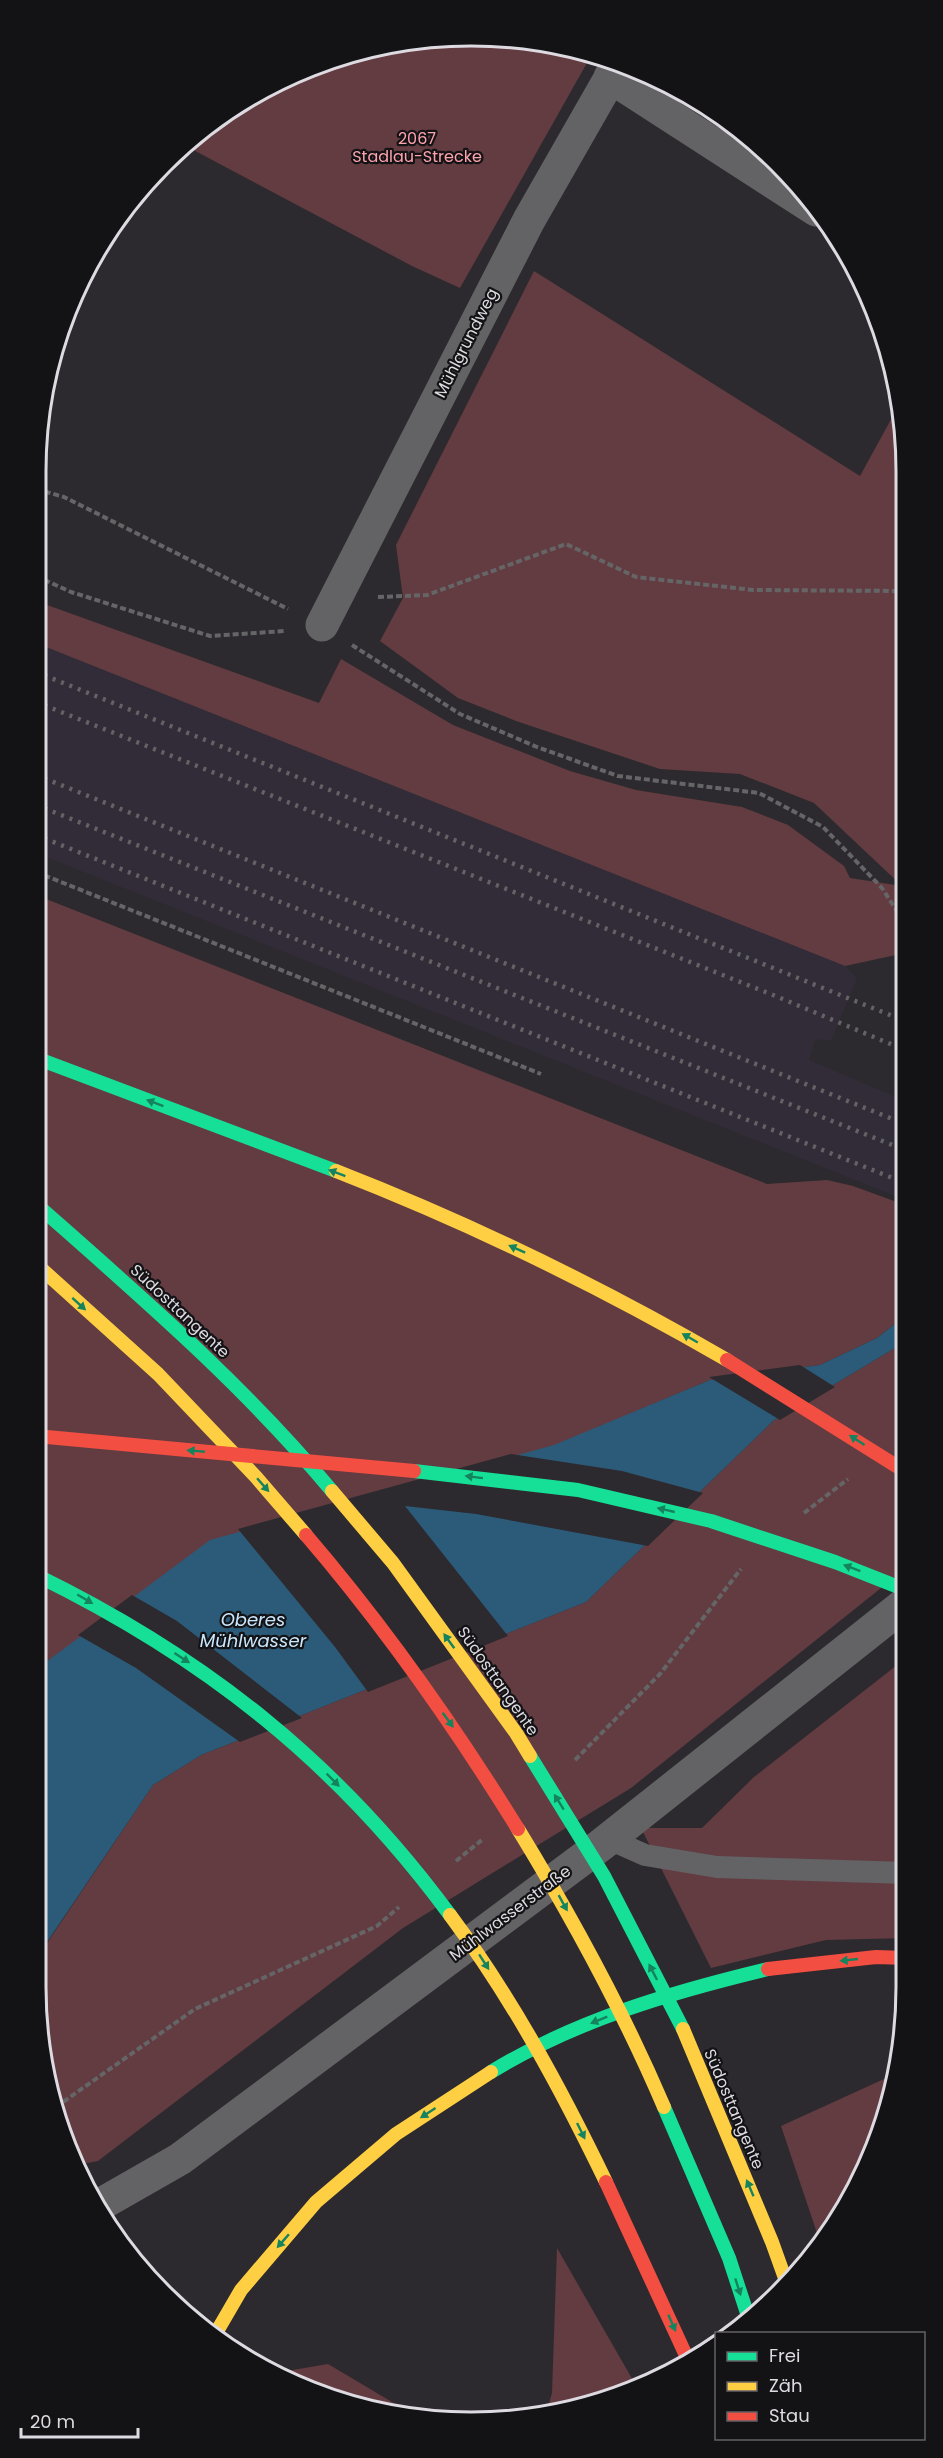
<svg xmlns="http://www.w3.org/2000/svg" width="943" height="2458" viewBox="0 0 943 2458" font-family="Poppins,sans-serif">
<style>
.built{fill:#322c38}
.green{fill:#623c41}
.water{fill:#2c5b7a}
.pier{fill:#2c2a2e}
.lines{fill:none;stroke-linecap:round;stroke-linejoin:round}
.path{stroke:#656567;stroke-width:4;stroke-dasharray:6 3;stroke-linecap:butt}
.lane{stroke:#636265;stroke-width:22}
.street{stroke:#636265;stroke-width:33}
.fast{stroke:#16e098;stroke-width:14}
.slow{stroke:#ffcf43;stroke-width:14}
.jam{stroke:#f24e42;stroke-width:14}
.rail{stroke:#636265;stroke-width:4.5;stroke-dasharray:3 6;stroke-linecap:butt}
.oneway{fill:#15835d}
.labels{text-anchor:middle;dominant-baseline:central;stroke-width:4.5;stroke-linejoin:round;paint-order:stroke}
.park-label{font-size:16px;fill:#fda3ad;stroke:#131215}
.street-label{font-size:16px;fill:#dddbe1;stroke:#131215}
.water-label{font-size:18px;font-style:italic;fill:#cae7fd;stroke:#131215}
.rim{fill:none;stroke:#dddbe1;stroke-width:3}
</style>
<rect width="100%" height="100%" fill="#2c2a2e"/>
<path class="built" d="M36 643 845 966 857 978 831 1041 815 1039 809 1060 905 1101V1200L36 853Z"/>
<path class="green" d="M500 37 585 51 592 54 460 288 412 266 184 145 254 94 332 59 415 40Z
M534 271 860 476 900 403 903 414 905 953 845 966 36 643V601L319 703 341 659 453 725 570 771 636 790 742 807 788 825 844 866 850 878 902 886 814 803 740 774 660 769 516 721 458 698 380 641 403 598 396 545Z
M36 895 767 1184 827 1180 853 1186 905 1205V1316L877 1338 820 1365 710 1380 46 1662 36 1679Z
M905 1342 906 1568 631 1788 403 1928 98 2161 77 2165 59 2127 40 2013 47 2005 45 1946 153 1785 201 1755 586 1602 773 1421Z
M906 1658 907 1938 826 1940 711 1968 641 1828H702L754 1777Z
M895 2074 892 2100 862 2179 821 2245 781 2126Z
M557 2248 638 2389 557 2414H546L552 2393Z
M328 2364 419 2418 332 2399 275 2373Z"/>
<path class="water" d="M905 1316V1342L773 1421 586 1602 201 1755 153 1785 45 1945 47 2005 40 2013 36 1986V1679L46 1662 210 1540 554 1445 710 1380 820 1365 877 1338Z"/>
<path class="pier" d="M800 1365 835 1387 780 1420 709 1377Z
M511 1454 622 1471 703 1493 648 1546 476 1514 405 1506 508 1636 368 1692 335 1647 238 1529Z
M132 1595 177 1621 302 1718 240 1742 136 1668 78 1635Z"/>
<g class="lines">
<path class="path" d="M36 489 64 497 288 609
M36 576 71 592 210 636 285 631
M378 597 427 595 566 544 636 577 753 590 904 591
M352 645 460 714 537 747 618 776 759 793 823 827 882 888 904 922
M36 872 541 1074
M896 1423 906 1413
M804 1513 848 1479
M575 1760 660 1674 741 1569
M456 1861 483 1839
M56 2107 195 2009 377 1926 399 1907"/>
<path class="lane" d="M609 1839 645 1855 717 1867 907 1873"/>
<path class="street" d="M610 77 816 210
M322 625 529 220 617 66
M96 2207 180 2159 601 1845 906 1603"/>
<path class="fast" d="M36 1058 336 1171
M36 1204C139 1295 244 1385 332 1491
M414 1471 578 1490 711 1521 835 1562 906 1590
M36 1575C206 1658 338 1763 450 1915
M530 1756 604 1876 683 2029
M491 2072C576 2020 672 1992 768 1969
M664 2107 729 2258 748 2316"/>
<path class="slow" d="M336 1171C472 1224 601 1287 727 1360
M36 1264 158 1374 256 1477 306 1535
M332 1491 393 1563 516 1733 530 1756
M518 1829C573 1919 623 2011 664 2107
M450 1915C512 1998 561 2089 606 2182
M683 2029 772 2242 786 2281
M216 2333 241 2290 316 2202 396 2134 491 2072"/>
<path class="jam" d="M727 1360 906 1472
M36 1436 414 1471
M306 1535C385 1627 455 1727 518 1829
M768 1969 876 1957 907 1958
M606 2182 689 2362"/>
<path class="rail" d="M36 672 905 1021
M36 702 773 995 905 1050
M36 775 905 1124
M36 805 905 1150
M36 835 905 1183"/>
</g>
<defs><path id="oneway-solid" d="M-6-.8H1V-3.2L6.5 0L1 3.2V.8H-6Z" transform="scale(1.5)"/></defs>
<g class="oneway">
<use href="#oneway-solid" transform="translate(155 1103) rotate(-159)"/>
<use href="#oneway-solid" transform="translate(337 1173) rotate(-159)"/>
<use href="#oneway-solid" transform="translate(517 1249) rotate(-156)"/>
<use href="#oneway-solid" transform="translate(79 1304) rotate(42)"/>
<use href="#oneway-solid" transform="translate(690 1338) rotate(-150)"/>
<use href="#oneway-solid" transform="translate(857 1440) rotate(-147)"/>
<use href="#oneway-solid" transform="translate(196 1451) rotate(-175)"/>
<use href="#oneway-solid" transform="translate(474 1477) rotate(-173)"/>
<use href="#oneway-solid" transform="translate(263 1485) rotate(49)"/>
<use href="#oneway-solid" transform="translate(666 1510) rotate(-167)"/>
<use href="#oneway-solid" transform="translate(852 1568) rotate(-159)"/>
<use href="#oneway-solid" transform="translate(85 1599) rotate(30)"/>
<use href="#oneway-solid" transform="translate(449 1641) rotate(-126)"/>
<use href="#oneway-solid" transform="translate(182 1658) rotate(33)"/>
<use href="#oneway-solid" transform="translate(448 1720) rotate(54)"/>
<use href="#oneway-solid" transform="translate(333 1780) rotate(45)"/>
<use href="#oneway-solid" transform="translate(559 1802) rotate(-122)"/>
<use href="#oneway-solid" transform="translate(563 1903) rotate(61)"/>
<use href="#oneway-solid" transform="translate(849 1960) rotate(174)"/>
<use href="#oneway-solid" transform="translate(484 1962) rotate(57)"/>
<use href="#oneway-solid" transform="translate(653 1972) rotate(-117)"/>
<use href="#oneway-solid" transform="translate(599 2020) rotate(158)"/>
<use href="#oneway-solid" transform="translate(428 2113) rotate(147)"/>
<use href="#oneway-solid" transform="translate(581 2131) rotate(64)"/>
<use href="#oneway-solid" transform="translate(750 2188) rotate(-113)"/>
<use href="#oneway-solid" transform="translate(283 2241) rotate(131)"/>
<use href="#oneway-solid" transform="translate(738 2287) rotate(72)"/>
<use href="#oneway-solid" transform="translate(672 2323) rotate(66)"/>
</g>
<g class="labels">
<g class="park-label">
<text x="417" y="138">2067<tspan x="417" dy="18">Stadlau-Strecke</tspan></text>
</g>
<g class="street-label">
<text transform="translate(466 343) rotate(-63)">Mühlgrundweg</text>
<text transform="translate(180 1311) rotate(43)">Südosttangente</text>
<text transform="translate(498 1681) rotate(55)">Südosttangente</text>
<text transform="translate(510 1913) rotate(-37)">Mühlwasserstraße</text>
<text transform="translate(734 2109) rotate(67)">Südosttangente</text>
</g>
<g class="water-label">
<text x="253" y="1619">Oberes<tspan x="253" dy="21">Mühlwasser</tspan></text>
</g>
</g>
<path d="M0 0H943V2458H0ZM471 46H471A425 425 0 0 1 896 471V1987A425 425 0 0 1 471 2412H471A425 425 0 0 1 46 1987V471A425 425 0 0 1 471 46Z" fill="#131215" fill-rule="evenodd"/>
<path class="rim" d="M471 46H471A425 425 0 0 1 896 471V1987A425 425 0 0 1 471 2412H471A425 425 0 0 1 46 1987V471A425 425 0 0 1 471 46Z"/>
<rect x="715" y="2332" width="210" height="108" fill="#131215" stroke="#646267" stroke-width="1.5"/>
<rect x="727" y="2352" width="30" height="9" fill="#16e098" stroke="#646267" stroke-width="1.5"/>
<text x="769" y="2362" font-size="18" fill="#dddbe1">Frei</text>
<rect x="727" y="2382" width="30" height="9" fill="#ffcf43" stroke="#646267" stroke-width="1.5"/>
<text x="769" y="2392" font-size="18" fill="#dddbe1">Zäh</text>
<rect x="727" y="2412" width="30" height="9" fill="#f24e42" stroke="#646267" stroke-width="1.5"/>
<text x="769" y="2422" font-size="18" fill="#dddbe1">Stau</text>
<path d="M21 2428v9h117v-9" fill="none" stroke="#dddbe1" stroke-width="3"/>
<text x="30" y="2428" font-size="18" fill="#dddbe1" stroke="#131215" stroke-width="4.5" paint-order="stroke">20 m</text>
</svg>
